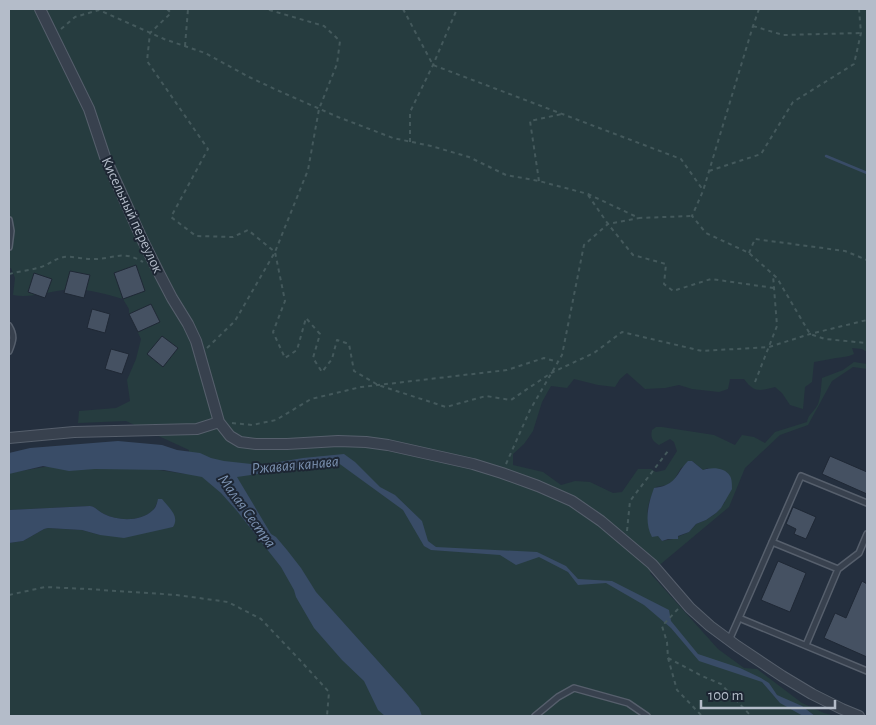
<svg xmlns="http://www.w3.org/2000/svg" width="876" height="725" viewBox="0 0 876 725" font-family="'Alegreya Sans',sans-serif">
<style>
.green{fill:#263c3f;fill-rule:evenodd}
.water{fill:#394c67}
.lines{fill:none;stroke-linecap:round;stroke-linejoin:round}
.stream{stroke:#394c67;stroke-width:2.5}
.building{fill:#455162;stroke:#1f2835}
.lane-casing{stroke:#565f6c;stroke-width:8}
.street-casing{stroke:#565f6c;stroke-width:12}
.path{stroke:#44595c;stroke-width:2;stroke-dasharray:4 4;stroke-linecap:butt}
.lane{stroke:#38414e;stroke-width:5}
.street{stroke:#38414e;stroke-width:10}
.labels{text-anchor:middle;dominant-baseline:central;stroke-width:4;stroke-linejoin:round;paint-order:stroke}
.street-label{font-size:15px;fill:#b4bcc9;stroke:#1d2633}
.water-label{font-size:16px;font-style:italic;fill:#7c92b1;stroke:#1d2633}
</style>
<rect width="100%" height="100%" fill="#242f3e"/>
<path class="green" d="M9 9H867V352L862 349 852 348 854 354C848 357 843 357 836 358 829 359 822 361 814 362L812 382 805 387 803 409 790 405 782 393 775 387C760 391 754 393 744 379H730L728 389 719 392 692 389 679 385 665 388 645 389 627 373 620 379 615 387 598 385 574 379 567 388 551 386 542 402 533 431 524 444 513 454V465L543 472 561 485 575 481 590 482 613 493 622 492 638 469H651L656 472 665 470 677 451 674 442 670 439 659 445C653 441 650 438 652 430L656 427H662L714 435 735 445 742 435 754 437 765 443 775 432 807 422C808 414 815 411 818 404 821 396 821 387 822 378L843 370 854 362 867 364V369L853 367 832 381 808 425 780 435 745 468 729 507 650 573 718 649 744 668 757 669 802 703 824 713 835 716H815L802 706 810 716H11L9 713V543L23 541 44 529 48 528 82 530 100 535 173 527 158 500C157 503 155 508 153 510 141 522 118 521 104 514 98 511 96 507 90 506L9 510V473L62 464 138 467 186 474 189 450 126 421 78 423 79 411 116 408 130 401 127 380 136 359 141 339 129 314V309L123 299C110 295 87 289 72 289 54 290 30 299 13 295L15 278 11 268H9ZM692 461 703 470 708 468 725 502 716 513 706 520 696 524 689 532 673 539 662 541C658 536 649 521 648 515 646 507 652 494 656 487L667 485 674 480 681 468Z"/>
<path class="water" d="M118 441 162 445 177 450 200 453 211 458 224 461 261 465 303 458 344 454 355 462 380 487 395 495 422 521 428 541 436 547 537 552 566 566 578 579 612 581 669 610 671 621 698 654 740 668 761 678 769 683 777 695 802 706 815 716H803L780 703 762 682 699 661 671 628 644 605 606 583 578 585 568 572 539 557 516 565 500 555 431 550 424 546 403 510 337 462 237 477 271 534 276 537 287 550 301 568 316 592 403 689 419 708 422 716H385L378 710 364 681 342 660 314 628 296 597 294 590 281 567 237 511 221 493 202 477 164 470 95 469 69 471 43 466 9 474V453L30 448Z
M688 461H692L703 470C711 467 725 467 730 476 732 479 732 485 732 489L721 508 716 513 706 520 696 524 689 532 678 536V539H668L662 541 658 536 652 537C644 522 648 504 654 488 658 487 662 487 666 485 677 481 680 468 688 461Z
M158 499H162C169 508 180 516 173 527L124 538 100 535 82 530 48 528 44 529 23 541 9 543V510L90 506C96 507 98 511 104 514 118 521 141 522 153 510 156 508 157 503 158 499Z"/>
<g class="lines">
<path class="stream" d="M826 156 867 173"/>
</g>
<path class="building" d="M136 265 145 291 123 299 114 273Z
M70 271 90 275 84 298 64 293Z
M34 273 52 279 45 298 28 292Z
M151 304 160 322 138 332 129 314Z
M92 309 110 314 105 333 87 328Z
M162 336 178 348 163 367 147 354Z
M111 349 129 354 122 374 105 369Z
M830 456 867 472V494L822 474Z
M793 507 816 517 806 539 794 534 796 529 786 524Z
M778 561 806 573 790 612 761 600Z
M862 581 867 584V657L824 638 835 613 846 618Z"/>
<g class="lines">
<g class="lane-casing">
<path id="lane" d="M9 220 11 231 9 247
M9 326C15 336 13 341 9 351
M772 542 838 569
M739 618 867 671
M728 639 731 636 739 618 801 476 867 503
M806 645 838 569 859 553 867 534
M535 716 558 697 574 688 628 703 647 716"/>
</g>
<g class="street-casing">
<path id="street" d="M40 9 89 109 105 157 142 239 159 273 172 298 188 324 196 341 219 422 230 436 240 442 256 444H287L338 441 366 442 388 445 473 464 502 473 538 486 572 501 601 521 652 564 690 608 710 626 737 646 782 676 812 694 842 709 859 716
M9 438 74 432 197 429 219 422"/>
</g>
<path class="path" d="M167 9 171 13 150 33 147 61 208 149 171 217 196 236 233 237 248 230 275 252 285 301 273 332 285 358 297 350 306 318 320 334 313 358 322 372 332 359 337 340 349 344 354 371 378 385 446 407 486 396 511 400 551 373 594 353 622 332 702 351 769 347 810 334 867 320
M403 9 433 65 681 159 703 190
M759 9 753 26 703 191 692 216 706 233 749 253 777 278 810 334 825 339 867 343
M753 26 783 35 861 33
M61 29 75 17 99 10 164 39 205 53 249 77 279 91 338 117 393 138 431 146 469 157 506 175 539 181 588 194 639 218 692 216
M185 46 188 9
M410 142V112L433 65 457 9
M709 171 761 154 793 102 854 64 861 33 859 9
M539 181 530 121 562 114
M588 195 608 224 633 255 666 264 664 284 673 291 711 279 774 288
M749 253 755 239 845 251 867 260
M9 274C21 271 35 270 46 265 52 262 57 258 64 257 72 256 82 259 91 259 112 260 122 249 143 262
M207 348 235 321 275 252 308 170 319 109 337 64 340 41 324 26 266 9
M755 382 777 326 773 275
M232 423 252 425 276 420 311 399 361 387 507 370 544 358 558 362
M506 464 530 410 562 355 584 245 608 224 639 218
M627 531 630 501 668 451
M9 595 45 587 87 589 177 595 228 602 261 619 298 658 329 692 327 716
M678 609 662 626 667 642 668 658 677 690 702 716
M668 658 702 676 721 684 751 716"/>
<use href="#lane" class="lane"/>
<use href="#street" class="street"/>
</g>
<g class="labels">
<g class="street-label">
<text transform="translate(132 215) rotate(65)">Кисельный переулок</text>
</g>
<g class="water-label">
<text transform="translate(295 465) rotate(-5)">Ржавая канава</text>
<text transform="translate(247 511) rotate(54)">Малая Сестра</text>
</g>
</g>
<rect width="876" height="725" fill="none" stroke="#b4bcc9" stroke-width="20"/>
<path d="M701 700v8h134v-8" fill="none" stroke="#b4bcc9" stroke-width="2.5"/>
<text x="708" y="700" font-size="15" fill="#b4bcc9" stroke="#1d2633" stroke-width="4" paint-order="stroke">100 m</text>
</svg>
